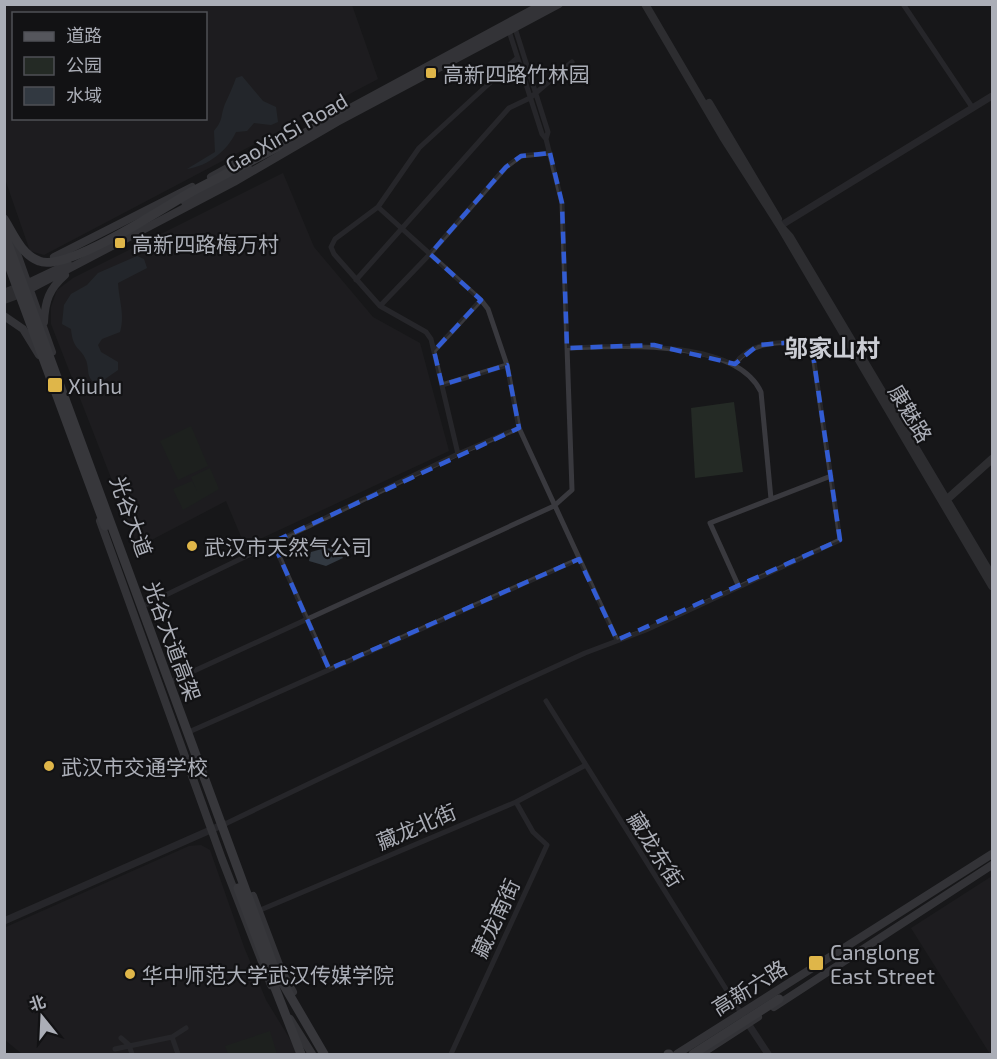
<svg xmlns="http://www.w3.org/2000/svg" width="997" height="1059" viewBox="0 0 997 1059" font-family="'Exo 2','Noto Sans SC',sans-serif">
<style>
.built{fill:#242326;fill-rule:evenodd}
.green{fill:#242a25}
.water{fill:#323941}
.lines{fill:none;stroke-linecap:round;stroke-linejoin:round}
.minor{stroke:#39393e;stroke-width:5}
.tertiary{stroke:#39393e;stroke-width:7}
.secondary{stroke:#47484d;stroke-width:8}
.primary{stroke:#55565c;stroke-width:8}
.trunk{stroke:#5d5e65;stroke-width:9}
.trunk-bridge{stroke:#5d5e65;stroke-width:9}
.marked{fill:none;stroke:#325cd3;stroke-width:4.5;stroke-dasharray:12 8;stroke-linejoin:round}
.poi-dot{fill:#dfb649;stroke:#121214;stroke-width:2}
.labels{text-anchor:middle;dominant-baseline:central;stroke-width:4.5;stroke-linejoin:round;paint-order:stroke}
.poi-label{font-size:21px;fill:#abaeb7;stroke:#121214;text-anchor:start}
.street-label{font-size:21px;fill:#abaeb7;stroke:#121214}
.quarter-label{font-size:24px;font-weight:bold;fill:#cbcdd4;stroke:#121214}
</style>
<rect width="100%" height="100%" fill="#171719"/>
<path class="built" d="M4 5H352L378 79 44 255 30 251 5 179ZM14 14H206V118H14Z
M283 173 314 247 373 317 420 343 449 451 245 546 226 501 138 547 51 324V307L57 290 73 278Z
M201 845 210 850 244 947 266 1000 299 1054H22L5 1040 6 927 189 846Z
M992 876V1054H990L911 928Z"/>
<path class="green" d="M734 402 743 472 695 478 691 408Z
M191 426 208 466 178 480 160 441Z
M210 468 219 489 183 510 173 489 192 481 197 491 191 477Z
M270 1031 277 1054H228L225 1046Z"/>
<path class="water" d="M242 76 263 101 276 107 278 122 271 125 254 123 247 131 236 132C227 151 208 166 187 169L215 152 214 131C224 119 220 117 225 104 229 95 233 87 236 78Z
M137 256 144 259 147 268 118 283C119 301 125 314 120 332L102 339 98 345 101 352 118 362V370L98 384C85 379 90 370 86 360 81 347 73 351 71 329L62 324 64 305 71 294 87 285 98 273Z
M325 548 338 549 343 558 326 566 309 561 311 552Z"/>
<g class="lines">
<path class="minor" d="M903 4 972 107
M515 28 548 132 546 139
M378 207 481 300 488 309 507 365 519 428 617 640
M356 280 509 108 530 98 572 62
M380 306 430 254 506 167 521 156 550 153
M567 348C618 346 736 338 761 392L771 499
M434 351 481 300
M442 385 507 365
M458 454 431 339 426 332 380 306 334 254 331 247 335 239 378 207 419 148 517 58
M273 542 329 669
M739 587 710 523 831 476
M145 605 458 454 519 428
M172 681 554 506 572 490 562 203 546 139 542 134 509 31
M546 701 741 1013
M191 731 579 559
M225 824 515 685 585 653 646 630 840 540 811 341C784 343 752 339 735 364
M258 911 516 802 584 766
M172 1037 186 1028
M121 1038 129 1045 132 1054
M115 1049 172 1037 178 1054
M451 1054 547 845 533 832 516 802"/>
<path class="tertiary" d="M780 226 992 96
M4 921 224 824
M745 1019 768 1054"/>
<path class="secondary" d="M645 4 723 137 780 226
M709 103 778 219
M4 293 21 286
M4 300 23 293
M944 502 992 459
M992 576 790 237 780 226 992 586"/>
<path class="primary" d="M211 177 251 155 278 147 543 4
M185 202 248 168
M10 234 52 352
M54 257 192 187
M28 283 68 264
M30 289 234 182 337 122 559 4
M4 316 23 329 39 355
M44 322C45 301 49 289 65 275
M100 521 222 859 271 985
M253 896 281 970 293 992
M774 1007 992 865
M290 1019 312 1054
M677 1054 992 854
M701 1054 758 1017"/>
<path class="trunk" d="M191 192 278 147
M668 1054H669"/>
<path class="trunk-bridge" d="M4 219C14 235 21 254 39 261 65 273 163 208 191 192
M4 233 275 970 324 1054
M4 252 105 526
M238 888 272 979
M270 975 301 1054
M693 1054 779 999"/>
</g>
<path d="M0 0H997V1059H0ZM550 153 562 203 567 348 654 345 735 364 758 345 811 341 840 540 617 640 579 559 329 669 273 542 519 428 507 365 442 385 434 351 481 300 430 254 506 167 521 156Z" fill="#171719" fill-opacity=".55" fill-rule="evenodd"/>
<path class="marked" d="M550 153 562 203 567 348 654 345 735 364 758 345 811 341 840 540 617 640 579 559 329 669 273 542 519 428 507 365 442 385 434 351 481 300 430 254 506 167 521 156Z"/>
<g class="poi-dot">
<rect x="425" y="67" width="12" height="12" rx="3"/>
<rect x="114" y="237" width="12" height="12" rx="3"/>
<rect x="47" y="377" width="16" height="16" rx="3"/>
<circle cx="192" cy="546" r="6"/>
<circle cx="49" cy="766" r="6"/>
<rect x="808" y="955" width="16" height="16" rx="3"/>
<circle cx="130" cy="974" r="6"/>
</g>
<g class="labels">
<g class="poi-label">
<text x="443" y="73">高新四路竹林园</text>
<text x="132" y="243">高新四路梅万村</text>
<text x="68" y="385">Xiuhu</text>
<text x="204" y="546">武汉市天然气公司</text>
<text x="61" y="766">武汉市交通学校</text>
<text x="830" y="951">Canglong<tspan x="830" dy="24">East Street</tspan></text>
<text x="142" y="974">华中师范大学武汉传媒学院</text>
</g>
<g class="street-label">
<text transform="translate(286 132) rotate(-30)">GaoXinSi Road</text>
<text transform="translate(911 413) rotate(59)">康魅路</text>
<text transform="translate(132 516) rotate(70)">光谷大道</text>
<text transform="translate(173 641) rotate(70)">光谷大道高架</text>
<text transform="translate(416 826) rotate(-23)">藏龙北街</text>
<text transform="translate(656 849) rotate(58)">藏龙东街</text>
<text transform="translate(495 918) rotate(-65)">藏龙南街</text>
<text transform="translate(749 987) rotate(-32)">高新六路</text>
</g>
<g class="quarter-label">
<text x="832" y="347">邬家山村</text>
</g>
</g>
<rect width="997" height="1059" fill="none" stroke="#abaeb7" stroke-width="12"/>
<rect x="12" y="12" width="195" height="108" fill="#121214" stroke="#4f5055" stroke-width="1.5"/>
<rect x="24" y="32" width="30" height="9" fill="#55565c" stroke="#4f5055" stroke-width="1.5"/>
<text x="66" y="42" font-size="18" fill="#abaeb7">道路</text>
<rect x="24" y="57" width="30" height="18" fill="#242a25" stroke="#4f5055" stroke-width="1.5"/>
<text x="66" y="72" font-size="18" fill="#abaeb7">公园</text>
<rect x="24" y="87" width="30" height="18" fill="#323941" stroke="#4f5055" stroke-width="1.5"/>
<text x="66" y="102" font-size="18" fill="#abaeb7">水域</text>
<g transform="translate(42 1017) rotate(342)" stroke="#121214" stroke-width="4.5" paint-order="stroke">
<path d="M0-4.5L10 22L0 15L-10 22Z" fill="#abaeb7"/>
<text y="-9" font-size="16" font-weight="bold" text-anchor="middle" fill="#abaeb7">北</text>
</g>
</svg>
